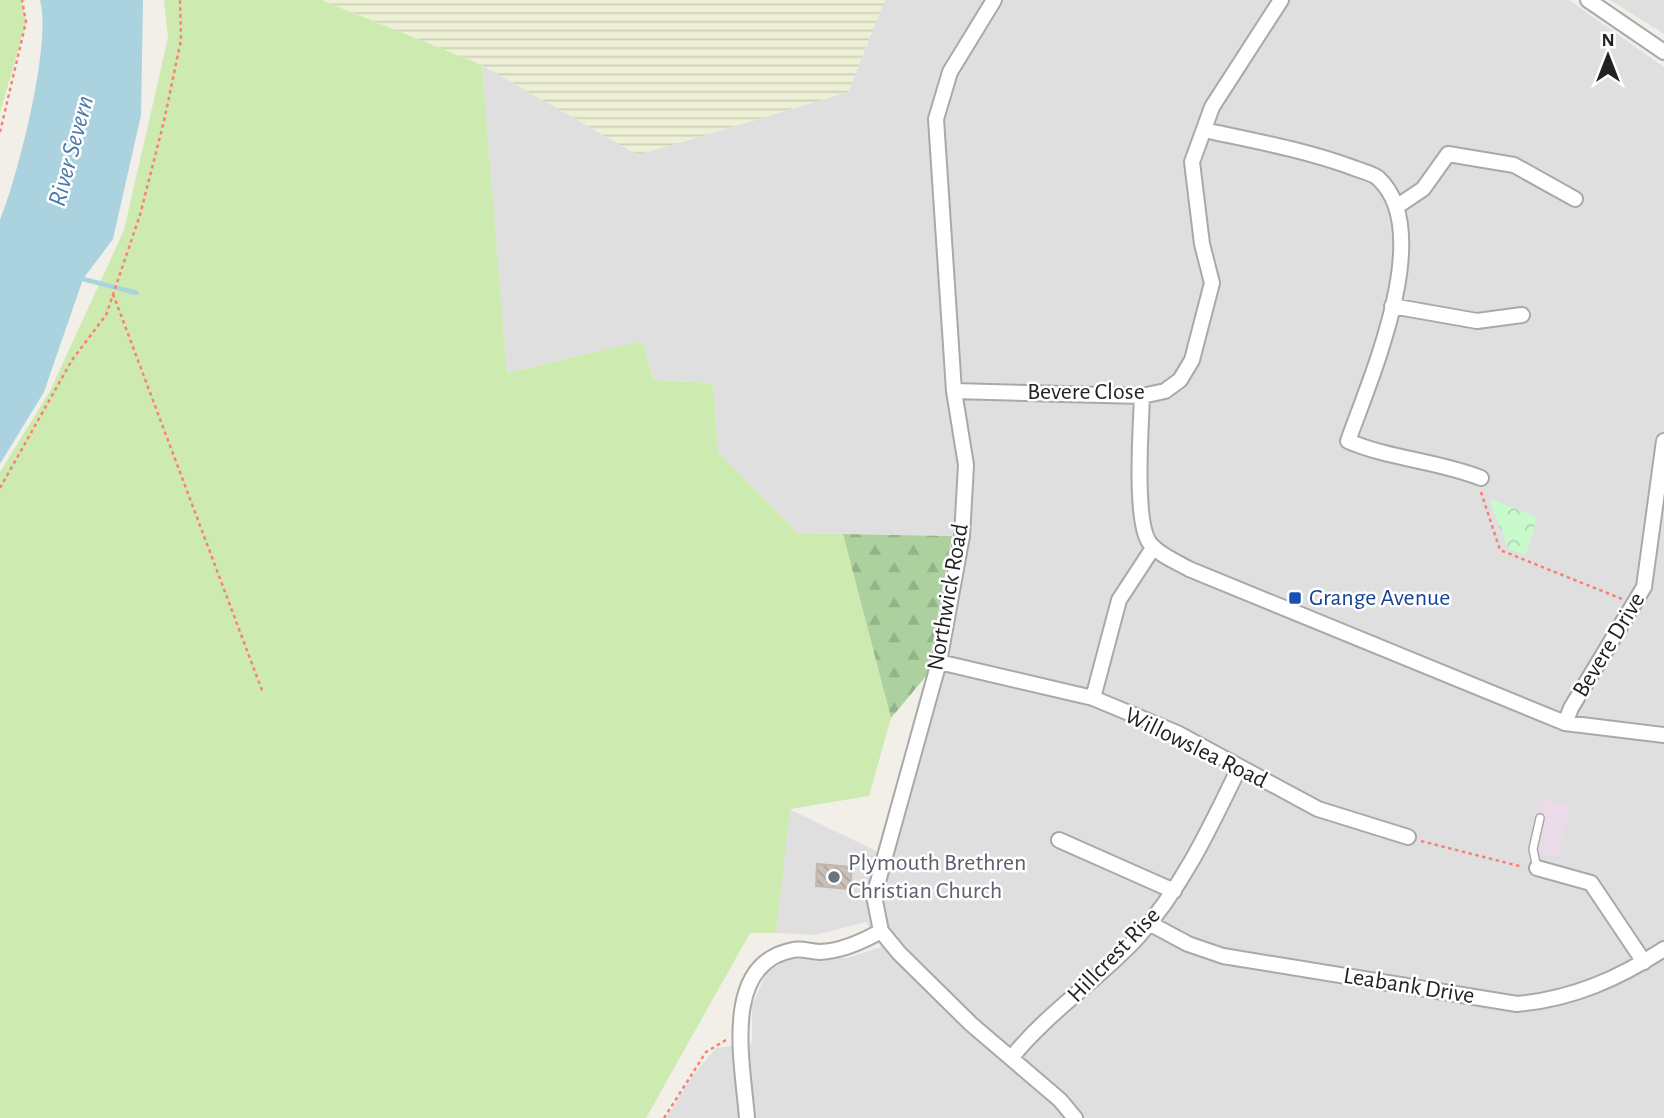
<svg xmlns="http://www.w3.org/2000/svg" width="1664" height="1118" viewBox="0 0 1664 1118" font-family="'Alegreya Sans',sans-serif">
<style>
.residential{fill:#e0dfdf}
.industrial{fill:#ebdbe8}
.farmland{fill:url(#farmland-rules)}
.grass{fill:#cdebb0}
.forest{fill:url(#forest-firs)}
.park{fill:url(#park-crowns)}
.water{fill:#aad3df}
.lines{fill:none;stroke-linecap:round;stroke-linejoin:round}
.stream{stroke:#aad3df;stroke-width:4.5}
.building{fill:url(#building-back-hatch);stroke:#c4b6ab;stroke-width:2}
.service-casing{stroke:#a9a9a9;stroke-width:10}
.minor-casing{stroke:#a9a9a9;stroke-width:18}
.path{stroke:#fa8072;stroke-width:2.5;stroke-dasharray:3.5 3.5;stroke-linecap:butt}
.service{stroke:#fff;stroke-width:7}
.minor{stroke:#fff;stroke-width:14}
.transit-dot{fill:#1a4fb4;stroke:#fff;stroke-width:2.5}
.worship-dot{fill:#6b7280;stroke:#fff;stroke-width:2.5}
.labels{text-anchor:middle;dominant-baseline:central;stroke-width:5;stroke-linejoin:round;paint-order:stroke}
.street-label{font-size:24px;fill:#222;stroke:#fff}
.transit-label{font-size:24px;fill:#164399;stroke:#fff;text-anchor:start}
.worship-label{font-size:24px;fill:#5b616d;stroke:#fff;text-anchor:start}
.water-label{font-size:26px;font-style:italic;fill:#4a7aab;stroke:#fff}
</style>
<defs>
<pattern id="farmland-rules" width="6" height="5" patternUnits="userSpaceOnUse" patternTransform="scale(1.75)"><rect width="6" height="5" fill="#eef0d5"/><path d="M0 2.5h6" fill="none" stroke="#ccceb7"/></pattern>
<pattern id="forest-firs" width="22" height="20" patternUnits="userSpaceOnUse" patternTransform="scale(1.75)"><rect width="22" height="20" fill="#add19e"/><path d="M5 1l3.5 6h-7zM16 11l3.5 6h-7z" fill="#95b388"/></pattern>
<pattern id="park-crowns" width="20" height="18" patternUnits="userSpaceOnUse" patternTransform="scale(1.75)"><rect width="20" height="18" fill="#c8facc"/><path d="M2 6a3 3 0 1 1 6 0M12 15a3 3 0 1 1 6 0" fill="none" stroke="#acd6af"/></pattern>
<pattern id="building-back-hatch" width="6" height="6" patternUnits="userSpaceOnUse" patternTransform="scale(1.75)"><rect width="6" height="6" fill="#c7bfb8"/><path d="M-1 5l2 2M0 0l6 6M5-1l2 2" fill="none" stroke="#aba49e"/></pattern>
</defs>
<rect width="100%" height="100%" fill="#f2efe9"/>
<path class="residential" d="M885 0H1569L1664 67V726L1621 721 1616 735 1664 744V1118H666L693 1075 716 1048 752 1043V1006L767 971 790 959 847 958 881 947 866 922 815 935 776 933 789 809 891 858 961 536 797 533 718 452 713 383 654 380 642 341 507 373 482 65 638 155 848 92Z
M1610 0H1664V34Z"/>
<path class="industrial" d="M1539 800 1570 805 1558 857 1530 850Z"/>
<path class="farmland" d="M321 0H885L848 92 638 155 482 65Z"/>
<path class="grass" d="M0 0H22L26 22 0 113Z
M164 0H321L482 65 507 373 642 341 654 380 713 383 718 452 797 533 843 534 891 718 869 796 790 809 776 933H750L646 1118H0V472L50 391 124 230 168 38Z"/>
<path class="forest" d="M843 534 952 536 927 675 891 718Z"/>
<path class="park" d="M1493 500 1537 517 1526 555 1509 549 1490 502Z"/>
<path class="water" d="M40 0H143L141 115 113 239 83 279 44 392 0 464V220C18 176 52 43 40 0Z"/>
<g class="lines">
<path class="stream" d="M83 279 137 293"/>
</g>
<path class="building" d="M817 864 852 867 850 889 816 886Z"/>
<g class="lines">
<g class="service-casing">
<path id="service" d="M1537 868 1533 849 1540 818"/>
</g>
<g class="minor-casing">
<path id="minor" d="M994 0 950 72 936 119 954 391 966 465 962 536 939 662 874 896 881 931 899 953 971 1024 1060 1100 1075 1118
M1588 0 1664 52
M1204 130C1255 141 1305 150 1354 168 1361 171 1372 173 1378 178 1436 231 1370 379 1348 441 1390 459 1438 461 1481 478
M1396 207 1423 189 1448 154 1514 165 1575 199
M1392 306 1477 321 1522 315
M954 391 1142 396 1165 391 1180 380 1192 360 1212 283 1202 244 1192 162 1212 107 1281 0
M1142 396C1141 426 1134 519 1149 542 1157 554 1177 562 1189 569L1565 723 1664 735
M939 662 1093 698 1177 733 1318 809 1408 837
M1093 698 1119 600 1153 548
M1565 723 1571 708 1644 587 1664 441
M1059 840 1174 891
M1537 868 1591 883 1644 962
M1149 923 1188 944 1223 956 1517 1004C1572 999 1618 979 1664 949
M1012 1057C1048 1012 1098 980 1137 938 1182 888 1210 828 1239 768
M747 1118C743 1064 720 964 793 950 802 948 811 952 820 952 842 951 862 942 881 931"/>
</g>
<path class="path" d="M0 132 26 22 22 0
M113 294 263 693
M0 488 72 360 106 315 140 215 164 121 181 40 180 0
M1481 492 1500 550 1622 599
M1421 841 1523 867
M664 1118 706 1052 726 1040"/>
<use href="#service" class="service"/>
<use href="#minor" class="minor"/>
</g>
<rect class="transit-dot" x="1288" y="591" width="14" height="14" rx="3.5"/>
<circle class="worship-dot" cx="834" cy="877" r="7"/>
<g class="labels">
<g class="street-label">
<text x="1086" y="392">Bevere Close</text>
<text transform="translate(948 597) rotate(-80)">Northwick Road</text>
<text transform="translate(1609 645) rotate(-59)">Bevere Drive</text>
<text transform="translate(1196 748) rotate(26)">Willowslea Road</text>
<text transform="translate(1114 955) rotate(-46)">Hillcrest Rise</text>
<text transform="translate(1409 986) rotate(9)">Leabank Drive</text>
</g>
<g class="transit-label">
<text x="1309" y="598">Grange Avenue</text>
</g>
<g class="worship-label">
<text x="848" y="863">Plymouth Brethren<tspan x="848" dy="28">Christian Church</tspan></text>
</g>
<g class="water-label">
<text transform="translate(71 151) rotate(-75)">River Severn</text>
</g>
</g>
<g transform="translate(1608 56)" stroke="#ffffff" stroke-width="5" paint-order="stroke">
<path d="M0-5L12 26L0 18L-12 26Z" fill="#222222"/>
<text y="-10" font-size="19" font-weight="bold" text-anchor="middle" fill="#222222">N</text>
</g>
</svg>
